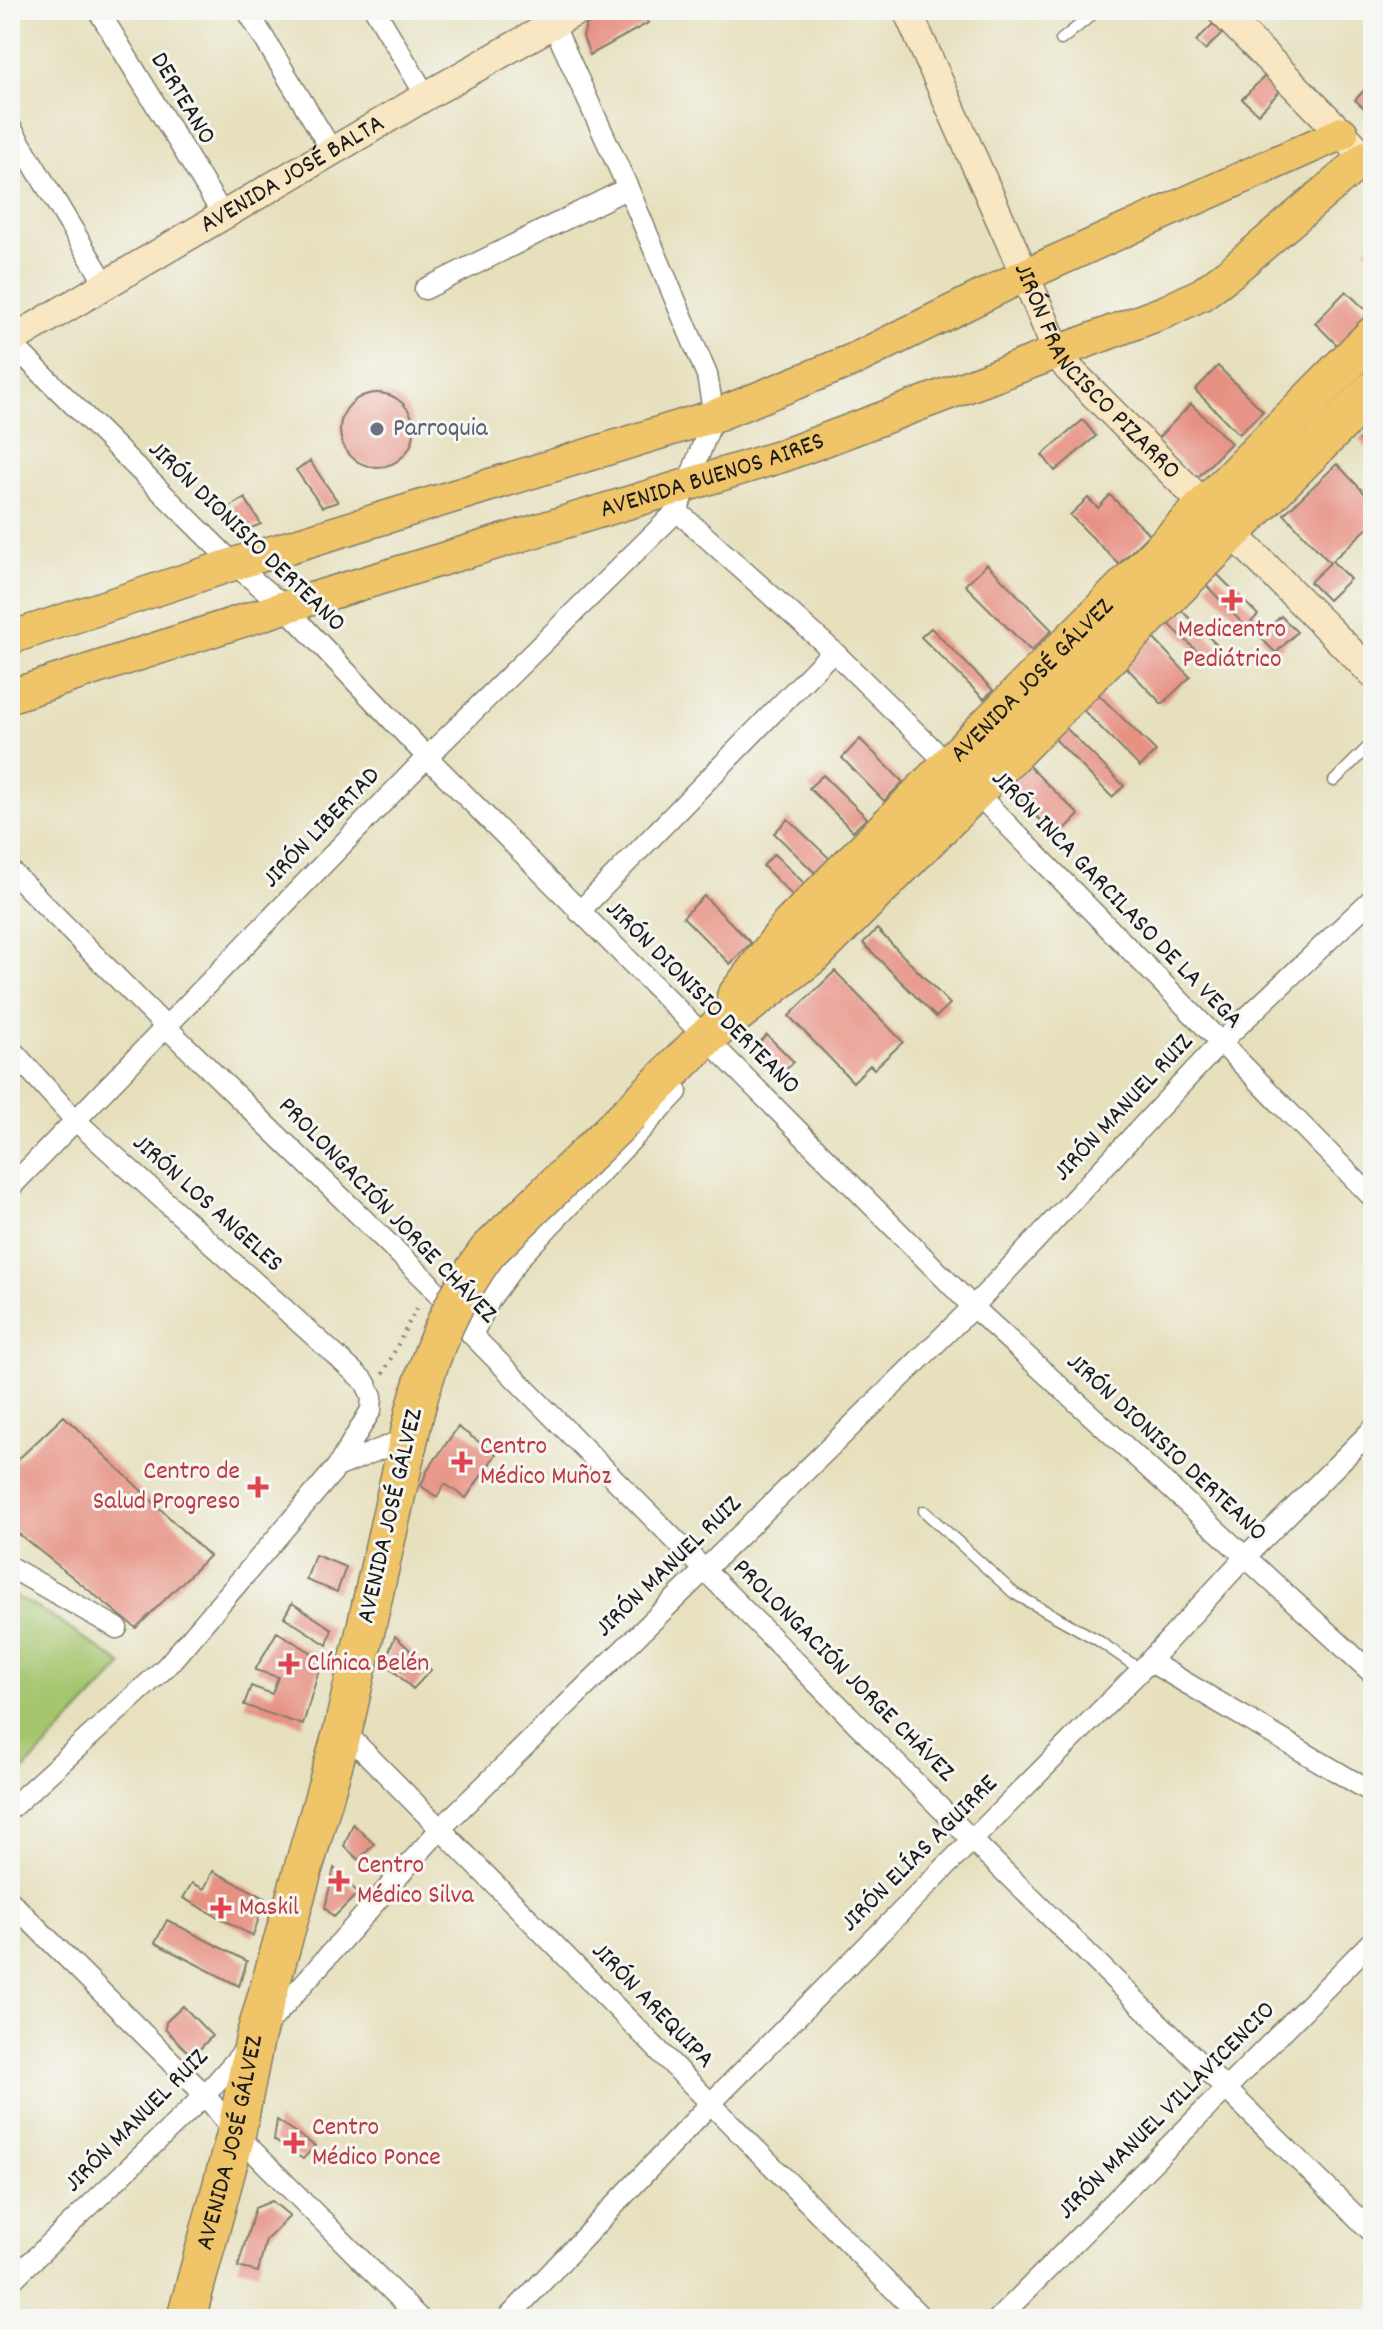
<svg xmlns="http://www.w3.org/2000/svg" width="1383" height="2329" viewBox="0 0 1383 2329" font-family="Dekko,sans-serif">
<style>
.green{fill:#a5c56d;stroke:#607044;stroke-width:2}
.building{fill:#e79183}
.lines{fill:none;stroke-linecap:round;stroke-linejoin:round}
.lane-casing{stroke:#817e6c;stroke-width:13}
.street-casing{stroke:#817e6c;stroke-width:23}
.secondary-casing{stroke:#817e6c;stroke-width:31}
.primary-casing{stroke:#817e6c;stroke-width:35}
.highway-casing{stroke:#817e6c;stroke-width:41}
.path{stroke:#817e6c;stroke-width:4;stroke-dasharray:2 6;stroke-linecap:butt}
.lane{stroke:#fff;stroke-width:10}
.street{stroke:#fff;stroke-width:20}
.secondary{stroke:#f9e7c3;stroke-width:28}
.primary{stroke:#f0c469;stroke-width:32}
.highway{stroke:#f0c469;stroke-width:38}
.highway-bridge-casing{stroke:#817e6c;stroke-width:41;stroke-linecap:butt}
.highway-bridge{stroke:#f0c469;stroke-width:38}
.worship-dot{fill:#6b7280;stroke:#f6f6f2;stroke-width:3}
.health-dot{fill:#e0444e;stroke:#f6f6f2;stroke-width:3}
.labels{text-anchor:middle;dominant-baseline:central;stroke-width:6;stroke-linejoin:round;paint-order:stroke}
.street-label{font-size:26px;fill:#1c1c1c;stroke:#f6f6f2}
.worship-label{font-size:26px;fill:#5b616d;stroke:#f6f6f2;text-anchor:start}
.health-label{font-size:26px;fill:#be3a42;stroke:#f6f6f2;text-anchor:start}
</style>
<rect width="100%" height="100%" fill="#f6f6f2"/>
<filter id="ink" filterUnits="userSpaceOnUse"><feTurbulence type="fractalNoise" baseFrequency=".0125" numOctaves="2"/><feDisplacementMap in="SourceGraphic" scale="16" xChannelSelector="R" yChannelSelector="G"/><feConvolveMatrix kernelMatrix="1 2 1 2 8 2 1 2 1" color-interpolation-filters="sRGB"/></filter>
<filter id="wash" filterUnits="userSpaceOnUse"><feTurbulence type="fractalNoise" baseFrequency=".006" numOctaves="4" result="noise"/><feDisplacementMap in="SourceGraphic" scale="32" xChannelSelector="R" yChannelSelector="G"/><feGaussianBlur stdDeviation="1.8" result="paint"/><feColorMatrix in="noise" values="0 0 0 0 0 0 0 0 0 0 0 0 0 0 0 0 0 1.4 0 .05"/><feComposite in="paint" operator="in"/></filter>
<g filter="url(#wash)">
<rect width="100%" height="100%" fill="#e6e0bd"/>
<path class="green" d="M10 1593 51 1616 123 1665 10 1785Z"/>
<g id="blocks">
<path class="building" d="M614 10H641L648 23 590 55 583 37 586 25Z
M1213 24 1223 33 1205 50 1196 41Z
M1267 74 1282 89 1258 114 1242 99Z
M1373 81V116L1355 100Z
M1373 241V257L1365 249Z
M1346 291 1369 313 1338 346 1315 323Z
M1218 366 1263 411 1239 434 1195 390Z
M340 430a37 37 0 1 1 74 0a37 37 0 1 1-74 0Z
M1191 404 1231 443 1197 478 1157 439Z
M1083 420 1096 436 1055 471 1042 455Z
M1370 430 1373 433V455L1359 440Z
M310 461 338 502 322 507 296 470Z
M1337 464 1373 502V523L1332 561 1350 579 1328 600 1310 582 1330 563 1284 514Z
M1110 495 1149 534 1119 564 1070 515 1088 498 1098 508Z
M245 498 261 524 236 534 220 513Z
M987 564 1052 630 1031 651 965 585Z
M1217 574 1258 615 1246 627 1206 585Z
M1180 609 1221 649 1208 662 1167 622Z
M1281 616 1297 632 1276 653 1260 637Z
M931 628 993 690 984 699 921 637Z
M1153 638 1190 677 1162 704 1125 666Z
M1097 693 1156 751 1140 767 1082 709Z
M1064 726 1124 786 1112 797 1053 737Z
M860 739 903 782 884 801 842 758Z
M1028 765 1079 815 1057 837 1007 786Z
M823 775 867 818 853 831 809 788Z
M788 819 830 859 816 874 774 833Z
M774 854 806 885 794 897 763 866Z
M704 896 751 943 730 964 683 917Z
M877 929 950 1004 936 1017 863 943Z
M835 971 903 1042 874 1069 870 1065 853 1082 789 1016Z
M767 1035 794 1062 778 1077 757 1055 758 1044Z
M64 1416 209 1556 136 1628 10 1527V1467Z
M458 1427 496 1454 466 1498 445 1484 437 1497 421 1486 427 1471Z
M315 1555 346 1567 337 1592 306 1580Z
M292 1603 332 1629 327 1645 284 1617Z
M277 1632 322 1659 303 1725 244 1705 251 1686 272 1694 278 1677 255 1670Z
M395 1636 431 1670 413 1689 385 1663Z
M353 1824 374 1844 359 1860 344 1846Z
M334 1868 358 1893 334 1917 325 1908Z
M213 1871 265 1898 253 1936 183 1898 192 1883 204 1889Z
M167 1920 247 1961 239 1986 155 1943Z
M183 2006 212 2036 197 2052 189 2053 165 2029 166 2022Z
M277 2120 315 2146 303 2159 274 2140Z
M272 2201 290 2216 266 2240 258 2272 238 2267 255 2208Z"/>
</g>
</g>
<g filter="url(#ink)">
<use href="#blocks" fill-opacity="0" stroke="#817e6c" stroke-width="2"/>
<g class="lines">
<g class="lane-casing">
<path id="lane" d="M1061 40 1098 10
M1334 781 1373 742
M924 1511 1015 1594 1096 1639 1141 1670"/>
</g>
<g class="street-casing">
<path id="street" d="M98 10 223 215
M247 10 332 151
M375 10 426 96
M10 126 105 283
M425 289 628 188
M10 342 234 564 285 607 427 757 973 1307 1373 1674
M677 511 833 651 949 765 1373 1198
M10 870 166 1027 429 1283 472 1335 971 1839 1373 2233
M579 912 833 651
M10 1048 75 1120 365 1382 372 1396 371 1410 337 1467 166 1667 10 1809
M10 1188 427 757 677 511 714 416 707 375 628 188 553 24
M472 1335 491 1298 522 1255 677 1092
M337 1467 407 1438
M10 1567 117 1628
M1149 1661 1373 1793
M343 1730 923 2319
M10 1901 205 2095 236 2134 420 2319
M10 2282 205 2095 441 1828 973 1307 1219 1044 1373 898
M507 2319 711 2103 1141 1670 1245 1557 1373 1429
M998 2319 1373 1940"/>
</g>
<g class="secondary-casing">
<g id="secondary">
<path id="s1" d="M907 10 1025 275 1058 354 1068 368 1373 674"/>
<path d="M1220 10 1373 165"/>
<path id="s2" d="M10 341 426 96 578 10"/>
</g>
</g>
<g class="primary-casing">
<g id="primary">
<path d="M10 638 234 564 714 416 855 359 1025 275 1342 133"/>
<path id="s3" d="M10 696 285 607 782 456 1167 311 1202 294 1231 272 1366 157"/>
</g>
</g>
<g class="highway-casing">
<g id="highway">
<path id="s4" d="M736 997 790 926 1373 336"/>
<path d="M630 1113 705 1038 816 952 1373 390"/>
<path id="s5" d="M186 2319 236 2134 255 2038 343 1730 415 1411"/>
</g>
</g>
<path class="path" d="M383 1374 419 1303"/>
<use href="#lane" class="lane"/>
<use href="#street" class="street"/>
<use href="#secondary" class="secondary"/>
<use href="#primary" class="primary"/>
<use href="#highway" class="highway"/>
<g class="highway-bridge-casing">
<path id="highway-bridge" d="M415 1411C430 1352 452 1299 488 1251L630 1113"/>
</g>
<use href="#highway-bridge" class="highway-bridge"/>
</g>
</g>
<circle class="worship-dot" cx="377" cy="429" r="8"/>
<g class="health-dot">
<path d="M1228 588h8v8h8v8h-8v8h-8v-8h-8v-8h8z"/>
<path d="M458 1450h8v8h8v8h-8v8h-8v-8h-8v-8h8z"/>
<path d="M254 1475h8v8h8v8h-8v8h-8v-8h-8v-8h8z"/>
<path d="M285 1652h8v8h8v8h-8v8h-8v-8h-8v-8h8z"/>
<path d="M335 1869h8v8h8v8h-8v8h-8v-8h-8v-8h8z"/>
<path d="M217 1896h8v8h8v8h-8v8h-8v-8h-8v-8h8z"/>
<path d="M290 2131h8v8h8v8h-8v8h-8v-8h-8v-8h8z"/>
</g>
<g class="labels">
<g class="street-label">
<text transform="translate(182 99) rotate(59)">DERTEANO</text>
<text stroke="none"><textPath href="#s2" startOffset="328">AVENIDA JOSÉ BALTA</textPath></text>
<text stroke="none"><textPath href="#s1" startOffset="412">JIRÓN FRANCISCO PIZARRO</textPath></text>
<text stroke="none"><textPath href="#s3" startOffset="736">AVENIDA BUENOS AIRES</textPath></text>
<text transform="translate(246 537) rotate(44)">JIRÓN DIONISIO DERTEANO</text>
<text stroke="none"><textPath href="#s4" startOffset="434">AVENIDA JOSÉ GÁLVEZ</textPath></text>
<text transform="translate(322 828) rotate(-46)">JIRÓN LIBERTAD</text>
<text transform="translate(1116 900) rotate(46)">JIRÓN INCA GARCILASO DE LA VEGA</text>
<text transform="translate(702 998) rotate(45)">JIRÓN DIONISIO DERTEANO</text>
<text transform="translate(1124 1108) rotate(-47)">JIRÓN MANUEL RUIZ</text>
<text transform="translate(207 1204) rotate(42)">JIRÓN LOS ANGELES</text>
<text transform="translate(387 1211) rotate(46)">PROLONGACIÓN JORGE CHÁVEZ</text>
<text transform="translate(1166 1448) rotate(43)">JIRÓN DIONISIO DERTEANO</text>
<text transform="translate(391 1516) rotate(-77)">AVENIDA JOSÉ GÁLVEZ</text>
<text transform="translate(669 1567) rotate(-44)">JIRÓN MANUEL RUIZ</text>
<text transform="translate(843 1671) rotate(45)">PROLONGACIÓN JORGE CHÁVEZ</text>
<text transform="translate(920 1854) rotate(-45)">JIRÓN ELÍAS AGUIRRE</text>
<text transform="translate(652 2006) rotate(46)">JIRÓN AREQUIPA</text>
<text transform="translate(1167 2111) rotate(-45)">JIRÓN MANUEL VILLAVICENCIO</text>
<text transform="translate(137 2121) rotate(-45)">JIRÓN MANUEL RUIZ</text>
<text stroke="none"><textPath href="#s5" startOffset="182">AVENIDA JOSÉ GÁLVEZ</textPath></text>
</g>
<g class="worship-label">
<text x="393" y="429">Parroquia</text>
</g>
<g class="health-label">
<text x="1232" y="630" text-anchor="middle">Medicentro<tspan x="1232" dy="30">Pediátrico</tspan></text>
<text x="480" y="1447">Centro<tspan x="480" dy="30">Médico Muñoz</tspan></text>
<text x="240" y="1472" text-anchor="end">Centro de<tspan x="240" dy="30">Salud Progreso</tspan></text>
<text x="307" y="1664">Clínica Belén</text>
<text x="357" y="1866">Centro<tspan x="357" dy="30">Médico Silva</tspan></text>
<text x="239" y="1908">Maskil</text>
<text x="312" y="2128">Centro<tspan x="312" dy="30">Médico Ponce</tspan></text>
</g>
</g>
<rect width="1383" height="2329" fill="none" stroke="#f6f6f2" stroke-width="40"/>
</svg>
